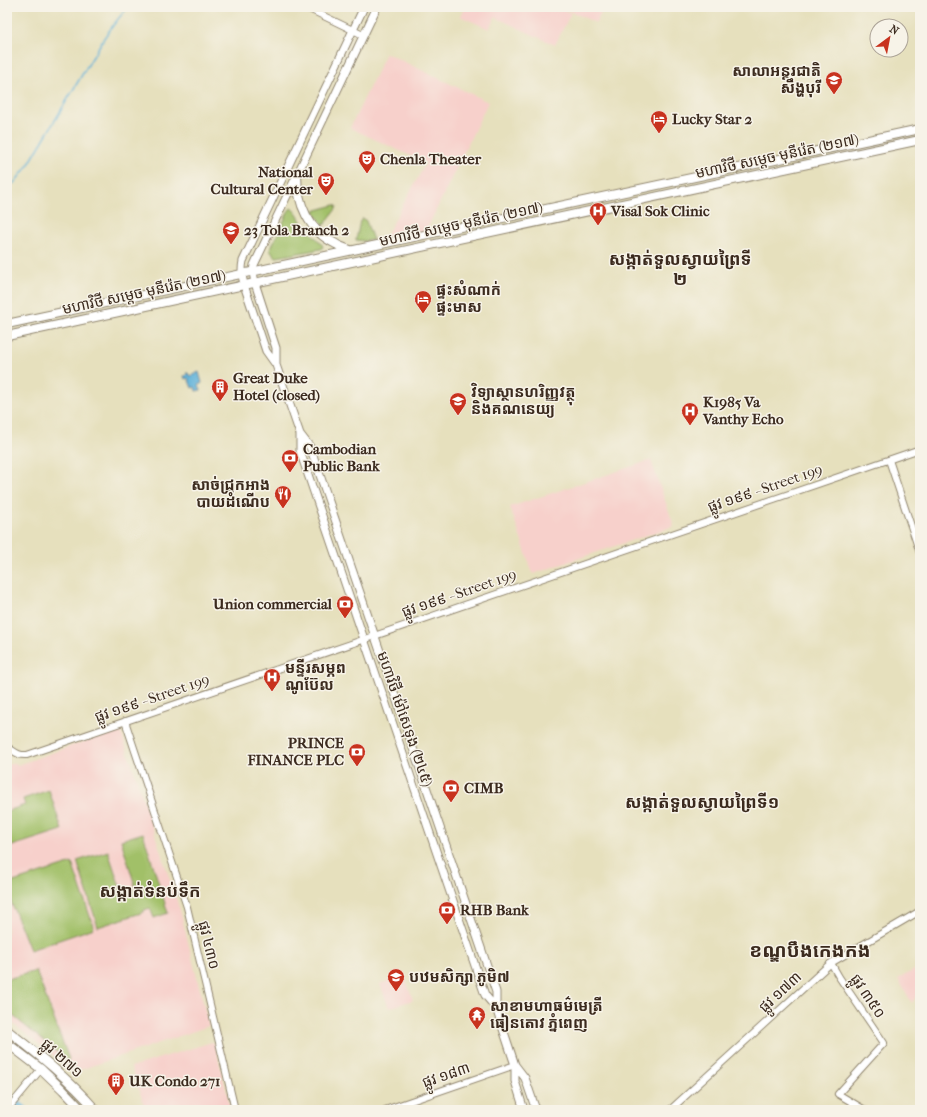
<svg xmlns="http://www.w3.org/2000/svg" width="927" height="1117" viewBox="0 0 927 1117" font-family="'IM FELL French Canon','Noto Sans Khmer',serif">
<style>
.built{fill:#f7d0cb}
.green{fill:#a1c068;stroke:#6e7543}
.water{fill:#5db1d9;stroke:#4c6e7c}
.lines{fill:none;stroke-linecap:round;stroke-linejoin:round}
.stream{stroke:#5db1d9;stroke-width:1.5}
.river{stroke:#5db1d9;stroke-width:10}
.tertiary-casing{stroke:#90856e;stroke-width:8}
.secondary-casing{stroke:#90856e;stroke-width:9}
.primary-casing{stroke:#90856e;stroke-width:10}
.tertiary{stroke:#fff;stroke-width:6}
.secondary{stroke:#fff;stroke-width:7}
.primary{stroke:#fff;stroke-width:8}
.labels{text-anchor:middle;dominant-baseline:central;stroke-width:3;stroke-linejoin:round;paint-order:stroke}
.poi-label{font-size:15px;font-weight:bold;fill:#3b2a1e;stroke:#f7f3e8;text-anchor:start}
.street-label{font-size:15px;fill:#3b2a1e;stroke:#f7f3e8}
.quarter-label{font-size:17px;font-weight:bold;fill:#3b2a1e;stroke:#f7f3e8}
.district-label{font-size:19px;font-weight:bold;fill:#3b2a1e;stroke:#f7f3e8}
</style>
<rect width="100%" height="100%" fill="#f7f3e8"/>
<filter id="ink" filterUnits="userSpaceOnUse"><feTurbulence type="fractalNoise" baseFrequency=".025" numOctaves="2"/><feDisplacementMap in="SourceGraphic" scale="8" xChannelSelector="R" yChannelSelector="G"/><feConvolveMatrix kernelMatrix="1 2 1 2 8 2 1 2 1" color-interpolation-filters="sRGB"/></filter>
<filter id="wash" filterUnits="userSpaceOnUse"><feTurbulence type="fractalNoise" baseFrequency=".012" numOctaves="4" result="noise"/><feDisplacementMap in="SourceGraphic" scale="16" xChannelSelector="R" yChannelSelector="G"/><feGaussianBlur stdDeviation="0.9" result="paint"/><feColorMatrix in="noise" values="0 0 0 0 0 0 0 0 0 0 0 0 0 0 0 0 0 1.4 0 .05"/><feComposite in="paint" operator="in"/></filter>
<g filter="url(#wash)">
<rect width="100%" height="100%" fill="#e6e0bd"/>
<path class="built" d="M465 7H557L571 13 555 45 495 17 489 29 460 16Z
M561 7H604L596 23Z
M386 53 488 102 426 231 383 241 426 163 350 128Z
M651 460 674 526 533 574 510 507Z
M120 729 180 910 209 1026 74 1072 7 1019V765L14 763 17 765Z
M920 967V990L912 1003 898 979Z
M404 975 413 1000 389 1008 380 984Z
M212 1042 215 1044 231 1110H146L131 1067Z"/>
<path class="green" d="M334 205 337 206 336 209 324 225 320 221 314 211Z
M291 208C297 212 300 220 304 226 309 233 321 240 323 247L321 249 277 257 274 256 270 250 289 210Z
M363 218 366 221 373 240 364 241 356 240 360 221Z
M49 790 62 830 9 847 7 842V811L25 805 23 799Z
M143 833 168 913 154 918 150 908 144 910V912L98 927 77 861 108 851 122 893 136 889 121 840Z
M72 863 94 928 30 950 8 894 13 882Z
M36 971 69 1059 68 1061 7 1011V979Z"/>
<path class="water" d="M199 372 202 383 199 385 201 390 196 391 195 387 192 388 188 378 185 379 184 376H185L187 374 186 373H188L190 376Z"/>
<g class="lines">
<path class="stream" d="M7 188 15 182 29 164 104 38C112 27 119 16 129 7"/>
<path class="river" d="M7 1098 23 1110"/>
</g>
</g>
<g filter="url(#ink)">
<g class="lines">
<g class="tertiary-casing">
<path id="tertiary" d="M305 7 363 35
M889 460 920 553
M125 721 187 907 235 1110
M7 747C14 751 18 756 27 755L920 449
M831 963 839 977 884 1043 838 1094 865 1110
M7 1110 41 1069
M385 1110 515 1065
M670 1110 831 963 920 911"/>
</g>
<g class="secondary-casing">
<path id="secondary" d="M364 7 243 261C241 270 242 277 244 285L266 351 276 365 300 434 310 447 321 478 496 992V1008L515 1065 525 1078 536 1110
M276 365V348L255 283 253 272 254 265 377 7
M300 434V451L485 995 496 1008
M515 1065V1081L524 1110"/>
</g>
<g class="primary-casing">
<path id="primary" d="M297 174C297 203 308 231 336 244 340 247 346 248 350 250
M7 324 920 129
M7 336 920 140
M7 1030C39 1055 69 1079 96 1110
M7 1043 41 1069 63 1090 82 1110"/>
</g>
<use href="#tertiary" class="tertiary"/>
<use href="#secondary" class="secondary"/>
<use href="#primary" class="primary"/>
</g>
</g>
<defs>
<g id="school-pin" transform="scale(0.9)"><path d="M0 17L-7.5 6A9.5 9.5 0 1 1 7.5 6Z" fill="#c8321e" stroke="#f7f3e8"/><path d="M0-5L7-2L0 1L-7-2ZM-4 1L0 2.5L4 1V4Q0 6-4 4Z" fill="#fff"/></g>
<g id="hotel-pin" transform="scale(0.9)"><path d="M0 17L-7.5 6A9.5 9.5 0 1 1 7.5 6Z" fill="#c8321e" stroke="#f7f3e8"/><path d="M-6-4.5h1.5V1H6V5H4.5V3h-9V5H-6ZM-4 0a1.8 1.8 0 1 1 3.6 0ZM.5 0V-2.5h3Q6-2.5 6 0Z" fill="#fff"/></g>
<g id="theatre-pin" transform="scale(0.9)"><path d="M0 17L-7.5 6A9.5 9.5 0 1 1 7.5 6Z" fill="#c8321e" stroke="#f7f3e8"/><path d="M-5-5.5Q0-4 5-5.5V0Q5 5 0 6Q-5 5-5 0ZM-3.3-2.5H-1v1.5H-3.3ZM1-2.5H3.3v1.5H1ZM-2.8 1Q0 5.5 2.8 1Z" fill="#fff"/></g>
<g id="hospital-pin" transform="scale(0.9)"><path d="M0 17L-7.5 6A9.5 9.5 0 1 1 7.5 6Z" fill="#c8321e" stroke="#f7f3e8"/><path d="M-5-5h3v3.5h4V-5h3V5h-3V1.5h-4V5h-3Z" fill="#fff"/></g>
<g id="building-pin" transform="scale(0.9)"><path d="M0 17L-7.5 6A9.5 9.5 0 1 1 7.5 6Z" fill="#c8321e" stroke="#f7f3e8"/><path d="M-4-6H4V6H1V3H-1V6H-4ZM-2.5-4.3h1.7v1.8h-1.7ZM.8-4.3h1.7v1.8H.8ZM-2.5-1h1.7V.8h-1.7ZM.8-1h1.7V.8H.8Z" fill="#fff"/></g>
<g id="bank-pin" transform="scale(0.9)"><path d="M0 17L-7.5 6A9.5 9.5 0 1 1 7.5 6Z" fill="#c8321e" stroke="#f7f3e8"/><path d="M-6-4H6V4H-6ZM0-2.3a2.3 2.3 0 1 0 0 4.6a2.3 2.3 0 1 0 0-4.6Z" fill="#fff"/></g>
<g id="restaurant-pin" transform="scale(0.9)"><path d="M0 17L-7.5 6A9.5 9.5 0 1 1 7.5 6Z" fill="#c8321e" stroke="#f7f3e8"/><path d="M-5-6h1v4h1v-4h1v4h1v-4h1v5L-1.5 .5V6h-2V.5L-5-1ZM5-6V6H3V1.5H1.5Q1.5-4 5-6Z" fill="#fff"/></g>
<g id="temple-pin" transform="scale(0.9)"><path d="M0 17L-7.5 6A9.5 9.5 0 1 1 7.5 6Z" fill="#c8321e" stroke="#f7f3e8"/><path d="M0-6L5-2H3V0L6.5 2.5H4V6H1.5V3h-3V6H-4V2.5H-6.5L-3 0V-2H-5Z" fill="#fff"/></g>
</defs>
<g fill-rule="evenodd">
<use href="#school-pin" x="834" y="80"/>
<use href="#hotel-pin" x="659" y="119"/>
<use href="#theatre-pin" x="367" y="159"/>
<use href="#theatre-pin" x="326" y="181"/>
<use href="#hospital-pin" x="598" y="211"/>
<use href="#school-pin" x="231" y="230"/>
<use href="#hotel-pin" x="423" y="299"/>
<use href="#building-pin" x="220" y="387"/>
<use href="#school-pin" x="458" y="401"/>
<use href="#hospital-pin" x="690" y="411"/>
<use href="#bank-pin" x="290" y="458"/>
<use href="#restaurant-pin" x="283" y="494"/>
<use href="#bank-pin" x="345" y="604"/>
<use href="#hospital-pin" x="272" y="677"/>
<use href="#bank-pin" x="357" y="752"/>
<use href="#bank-pin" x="451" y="788"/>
<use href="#bank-pin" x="447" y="910"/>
<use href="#school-pin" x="396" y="977"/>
<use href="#temple-pin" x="477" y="1015"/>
<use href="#building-pin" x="116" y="1081"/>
</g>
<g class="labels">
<g class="poi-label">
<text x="821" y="71" text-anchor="end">សាលាអន្តរជាតិ<tspan x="821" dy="17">សឹង្ហបុរី</tspan></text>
<text x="672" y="119">Lucky Star 2</text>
<text x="380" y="159">Chenla Theater</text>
<text x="313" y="172" text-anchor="end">National<tspan x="313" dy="17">Cultural Center</tspan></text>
<text x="611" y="211">Visal Sok Clinic</text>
<text x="244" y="230">23 Tola Branch 2</text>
<text x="436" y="290">ផ្ទះសំណាក់<tspan x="436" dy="17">ផ្ទះមាស</tspan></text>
<text x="233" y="378">Great Duke<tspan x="233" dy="17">Hotel (closed)</tspan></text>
<text x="471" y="392">វិទ្យាស្ថានហរិញ្ញវត្ថុ<tspan x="471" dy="17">និងគណនេយ្យ</tspan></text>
<text x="703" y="402">K1985 Va<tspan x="703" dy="17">Vanthy Echo</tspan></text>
<text x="303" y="449">Cambodian<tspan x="303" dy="17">Public Bank</tspan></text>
<text x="270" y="485" text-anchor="end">សាច់ជ្រូកអាង<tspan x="270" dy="17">បាយដំណើប</tspan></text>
<text x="332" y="604" text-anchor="end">Union commercial</text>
<text x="285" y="668">មន្ទីរសម្ភព<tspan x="285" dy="17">ណូប៊ែល</tspan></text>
<text x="344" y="743" text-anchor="end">PRINCE<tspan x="344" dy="17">FINANCE PLC</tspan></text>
<text x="464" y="788">CIMB</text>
<text x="460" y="910">RHB Bank</text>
<text x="409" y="977">បឋមសិក្សា ភូមិ៧</text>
<text x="490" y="1006">សាខាមហាធម៌មេត្រី<tspan x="490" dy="17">ធៀនតោវ ភ្នំពេញ</tspan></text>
<text x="129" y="1081">UK Condo 271</text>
</g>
<g class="street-label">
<text transform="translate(777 156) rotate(-12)">មហាវិថី សម្តេច មុនីរ៉េត (២១៧)</text>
<text transform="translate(461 224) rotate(-12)">មហាវិថី សម្តេច មុនីរ៉េត (២១៧)</text>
<text transform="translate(144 292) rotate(-12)">មហាវិថី សម្តេច មុនីរ៉េត (២១៧)</text>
<text transform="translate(765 488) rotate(-19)">ផ្លូវ ១៩៩ - Street 199</text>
<text transform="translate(459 593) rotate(-19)">ផ្លូវ ១៩៩ - Street 199</text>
<text transform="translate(152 698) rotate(-19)">ផ្លូវ ១៩៩ - Street 199</text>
<text transform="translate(405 719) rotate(71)">មហាវិថី ម៉ៅសេទុង (២៤៥)</text>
<text transform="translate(209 945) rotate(76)">ផ្លូវ ៤៣០</text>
<text transform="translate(780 992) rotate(-43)">ផ្លូវ ១៧៣</text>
<text transform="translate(868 996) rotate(56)">ផ្លូវ ៣៥០</text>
<text transform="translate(62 1058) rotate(42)">ផ្លូវ ២៧១</text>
<text transform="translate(446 1075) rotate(-19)">ផ្លូវ ១៨៣</text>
</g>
<g class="quarter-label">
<text x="680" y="259">សង្កាត់ទួលស្វាយព្រៃទី<tspan x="680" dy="20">២</tspan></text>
<text x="702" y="802">សង្កាត់ទួលស្វាយព្រៃទី១</text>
<text x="150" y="891">សង្កាត់ទំនប់ទឹក</text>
</g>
<g class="district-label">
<text x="810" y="951">ខណ្ឌបឹងកេងកង</text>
</g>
</g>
<rect width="927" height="1117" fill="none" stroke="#f7f3e8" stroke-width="24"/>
<g transform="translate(889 38) rotate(32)"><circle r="19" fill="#f7f3e8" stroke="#aca397"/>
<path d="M0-3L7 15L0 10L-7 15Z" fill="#c8321e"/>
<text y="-6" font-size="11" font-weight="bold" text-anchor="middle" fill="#3b2a1e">N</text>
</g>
</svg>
